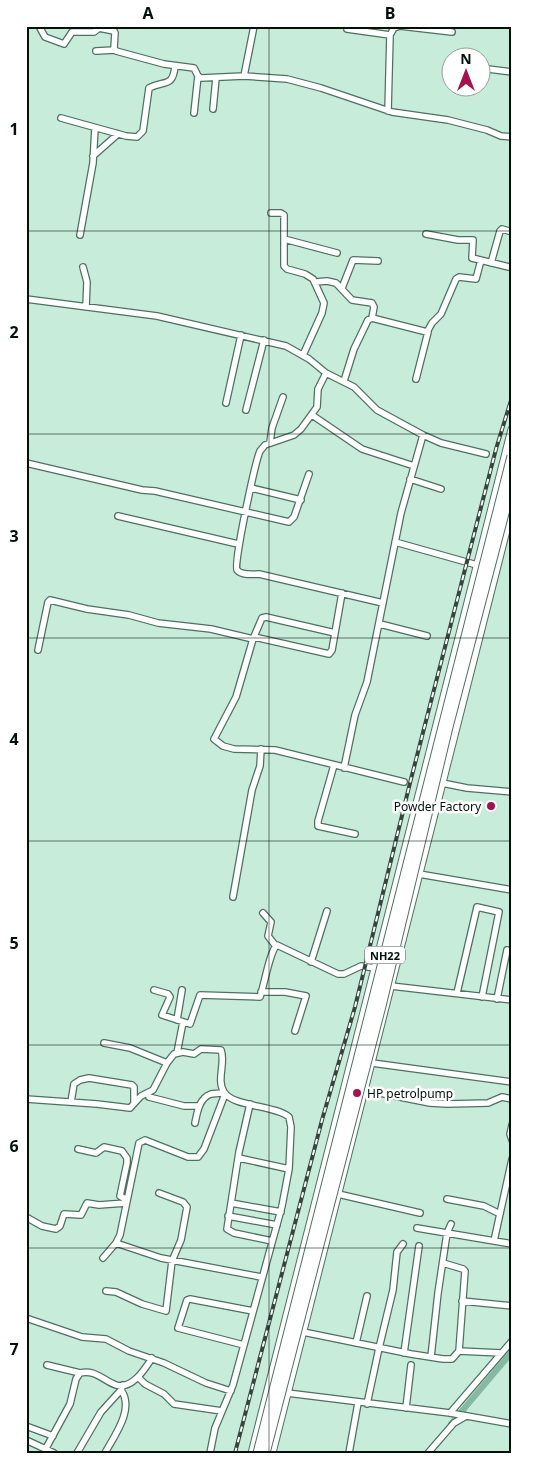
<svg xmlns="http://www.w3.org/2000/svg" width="538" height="1479" viewBox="0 0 538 1479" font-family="'Noto Sans',sans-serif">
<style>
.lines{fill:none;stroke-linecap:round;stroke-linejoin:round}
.canal{stroke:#87b8a1;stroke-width:6}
.minor-casing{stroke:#4f7061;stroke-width:8}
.tertiary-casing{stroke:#4f7061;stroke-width:9}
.minor{stroke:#fff;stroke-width:5.5}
.tertiary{stroke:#fff;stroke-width:7}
.rail-casing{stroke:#34463d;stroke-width:4}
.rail{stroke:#fff;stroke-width:2;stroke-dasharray:5.5;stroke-linecap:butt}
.trunk-bridge-casing{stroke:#4f7061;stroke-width:11;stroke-linecap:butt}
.trunk-bridge{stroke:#fff;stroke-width:9}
.grid{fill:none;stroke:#04100a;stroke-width:1;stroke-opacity:0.55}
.poi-dot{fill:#a51250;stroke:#fff;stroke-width:2}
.labels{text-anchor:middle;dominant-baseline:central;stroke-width:5;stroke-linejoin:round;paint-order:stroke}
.shield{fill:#fff;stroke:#4f5854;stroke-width:1}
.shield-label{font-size:11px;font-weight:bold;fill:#04100a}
.poi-label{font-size:12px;fill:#04100a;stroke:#fff;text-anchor:end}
.neatline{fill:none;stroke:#04100a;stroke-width:2}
.grid-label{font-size:16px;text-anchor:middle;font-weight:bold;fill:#04100a}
</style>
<rect width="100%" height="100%" fill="#c7ecda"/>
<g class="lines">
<path class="canal" d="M451 1424 512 1352"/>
<g class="minor-casing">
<path id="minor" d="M39 26 45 37 64 44 72 32H94L99 28 114 31 115 33 114 48 116 51 164 64 194 68 198 76 201 78 244 76 287 79 321 88 392 112 448 120 487 130 501 136 512 137
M347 29 390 35 388 111
M390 35 394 28 400 26 452 32
M96 51 115 50
M480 68 512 72
M244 76 254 26
M213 109 216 78
M194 113 198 76
M61 118 126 136 137 137 143 131 149 88C164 80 173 88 175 66
M93 156 118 134
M271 213H281L284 215V266L287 269 305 274 313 279 324 303 322 313 303 355
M426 234 458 240H473L472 258 509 267
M80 235 93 163 95 128
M284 239 337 253
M491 263 500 231 502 229 512 232
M83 267 87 282 86 307
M315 282 327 281 336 283 352 300 372 303 374 307 372 318
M342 288 353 260 378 261
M26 299 157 316 286 346 309 359 326 373 354 387 377 410 423 435 441 443 486 454
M326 373 318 389 317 407 301 429 294 435 265 445 260 451C255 463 233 565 237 570 242 576 253 574 259 574L383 603
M416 379 428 332
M344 381 354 349 368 320 372 318 427 332 432 323 441 314 456 279 459 277 476 279 481 260
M226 403 241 335
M246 410 264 340
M312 415 362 449 414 466
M270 442 272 428 283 397
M26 463 142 490 155 491 289 522 294 517 309 474
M410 479 441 489
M251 488 301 500
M118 516 238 544
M395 542 477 565
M380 624 427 636
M335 633 266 617 262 618 253 639 236 697 214 739 223 746 234 749 275 750 404 782
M254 637 329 654 332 650 342 593
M38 650 48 602 50 600 87 609 129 615 158 623 211 629 253 639
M334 765 318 821V826L355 834
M344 768 355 715 367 682 401 513 423 435
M442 783 467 788 512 792
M419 874 512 890
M233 897 252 790 260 766 261 749
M263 913 271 922 268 936 275 945
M311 962 327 911
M391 986 512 1000
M154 990 168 994 170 997 162 1015 190 1024 200 995 260 997C264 986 270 950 277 945L338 974H344L361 966 375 968
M261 992H285L306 996 295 1031
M457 993 477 907 499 912 482 997
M497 999 507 950
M177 1020 182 990
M104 1043 130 1048 167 1063
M177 1053 183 1022
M372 1063 512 1082
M365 1090 430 1103 447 1104 488 1103 502 1097 512 1099
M149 1097 184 1106H199
M26 1099 97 1104 130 1108 141 1096 153 1090 167 1063 174 1054 183 1052 194 1054 201 1049 221 1050C226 1062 216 1080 224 1092 233 1107 275 1105 289 1117L291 1127 289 1169 282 1206 233 1385 215 1428 210 1453
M71 1102 74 1084 80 1080 89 1078 132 1085 134 1087V1103
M250 1104 239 1152 227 1229 234 1233 272 1241
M195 1123C197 1113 199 1098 211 1094 215 1093 220 1094 224 1092
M512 1125 510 1134 512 1140
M78 1149 96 1153 104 1147 122 1151 127 1158V1163L120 1196 127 1200
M239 1158 289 1169
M338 1194 420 1213
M447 1199 484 1206 500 1214
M231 1203 281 1212
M228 1216 277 1225
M26 1217 42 1226 56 1229 60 1226 64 1214 81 1215 87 1203 99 1205 126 1203
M417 1228 512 1244
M494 1241 512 1159
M116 1243 161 1258 261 1277
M103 1258 116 1243 120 1235 139 1143 145 1140 188 1157H198L204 1149 225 1094
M106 1291 116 1292 142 1304 166 1311 172 1261 181 1240 187 1207 183 1202 159 1193
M462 1301 512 1306
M26 1318 82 1337 106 1339 129 1351 164 1363 206 1383 231 1391
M303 1332 411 1354 443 1359H452L459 1351 465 1271 463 1269 443 1263
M356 1343 367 1296
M244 1345 178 1328 186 1303 187 1300 190 1299 253 1311
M459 1351 501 1353
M404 1353 419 1246
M431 1357 438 1293 447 1233 451 1224
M47 1365 80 1373
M138 1377 145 1384 164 1394 174 1404 222 1411
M287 1393 450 1413 512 1424
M367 1404 379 1348 393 1290 397 1252 403 1244
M406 1408 411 1365
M450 1413 512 1341
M26 1426 53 1436
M26 1440 54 1453
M45 1450 70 1404 76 1379 80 1373C95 1369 104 1381 116 1385 132 1390 145 1369 152 1358
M77 1453 101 1412 121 1390 123 1385
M105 1453C114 1436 135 1409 121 1390
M349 1453 358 1403
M428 1453 454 1423 466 1416"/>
</g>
<g class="tertiary-casing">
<path id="tertiary" d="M252 1453C341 1112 423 770 512 429
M272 1453 512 507"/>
</g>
<use href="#minor" class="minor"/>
<use href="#tertiary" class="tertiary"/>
<g class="rail-casing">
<path id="rail" d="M235 1453 322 1120 355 1007 410 783 496 449 512 397"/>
</g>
<use href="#rail" class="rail"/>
<g class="trunk-bridge-casing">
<path id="trunk-bridge" d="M258 1453 512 456
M265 1453 381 1006 448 727 512 483"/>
</g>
<use href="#trunk-bridge" class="trunk-bridge"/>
</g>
<path class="grid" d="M269 26V1453M26 231H512M26 434H512M26 638H512M26 841H512M26 1045H512M26 1248H512"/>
<g class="poi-dot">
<circle cx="491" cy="806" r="5"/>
<circle cx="357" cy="1093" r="5"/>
</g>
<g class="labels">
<rect class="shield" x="365" y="946.5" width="40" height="17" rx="4"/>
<g class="shield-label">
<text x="385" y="955">NH22</text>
</g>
<g class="poi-label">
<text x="481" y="806">Powder Factory</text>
<text x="367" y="1093" text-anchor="start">HP petrolpump</text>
</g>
</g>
<rect width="538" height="1479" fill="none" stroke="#ffffff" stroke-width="55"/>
<g transform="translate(466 72)"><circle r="24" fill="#ffffff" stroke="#9b9f9d"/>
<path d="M0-4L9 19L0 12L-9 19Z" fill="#a51250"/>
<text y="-8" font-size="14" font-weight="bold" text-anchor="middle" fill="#04100a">N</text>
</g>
<rect x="28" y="28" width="482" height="1424" class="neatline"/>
<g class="grid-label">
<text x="148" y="19">A</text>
<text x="390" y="19">B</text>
<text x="14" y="135">1</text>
<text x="14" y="338">2</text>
<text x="14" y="542">3</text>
<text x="14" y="745">4</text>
<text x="14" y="949">5</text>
<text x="14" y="1152">6</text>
<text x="14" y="1355">7</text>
</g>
</svg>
